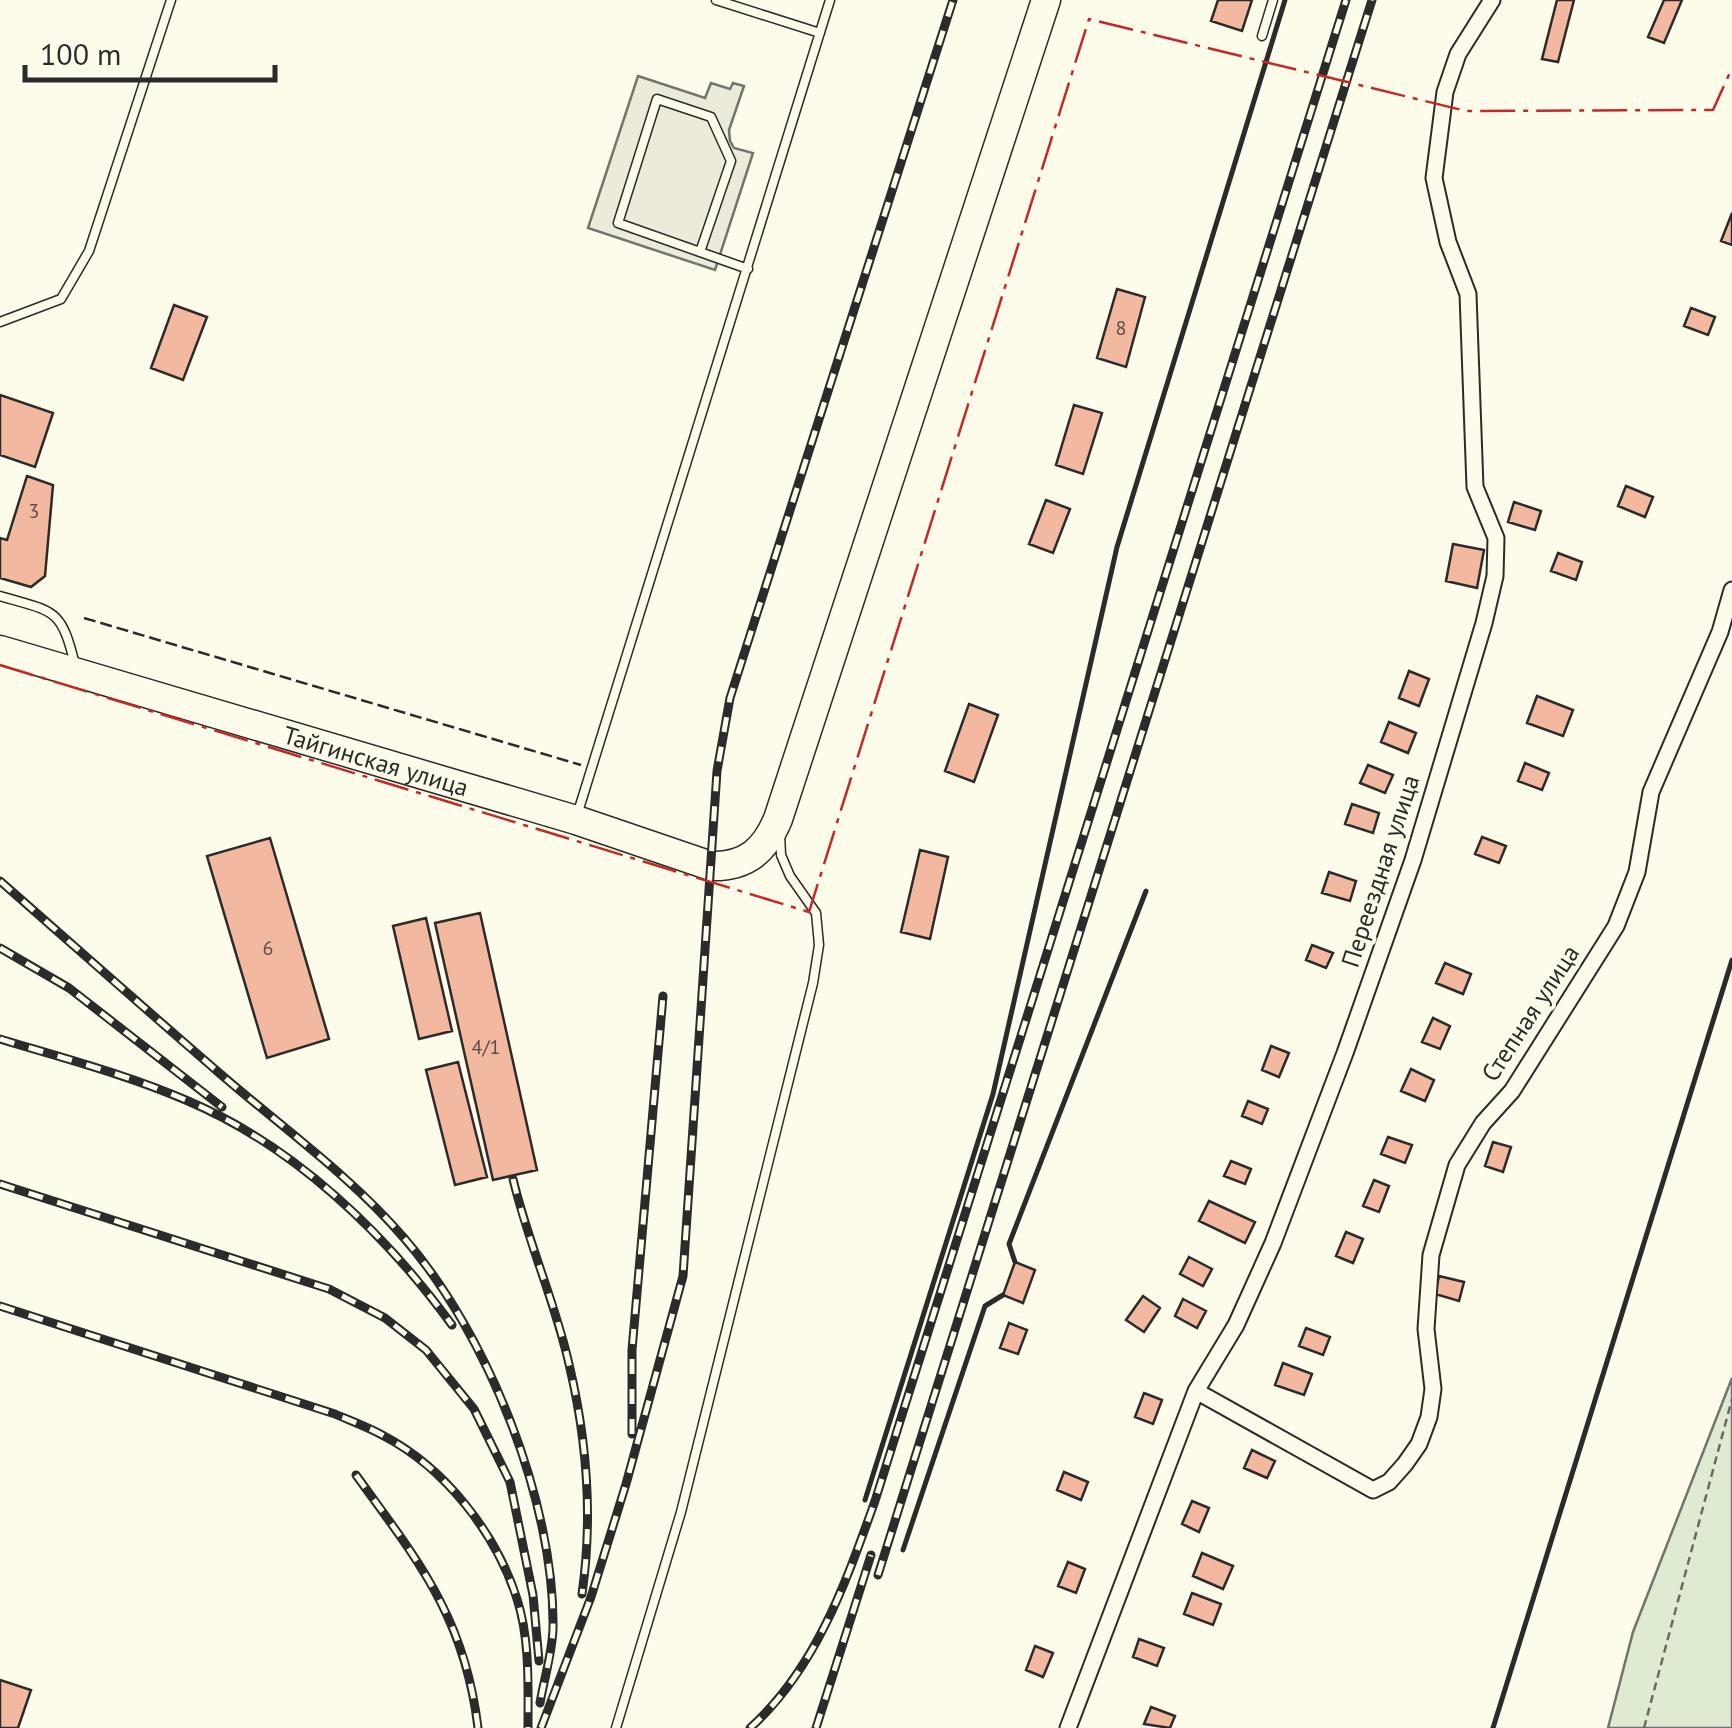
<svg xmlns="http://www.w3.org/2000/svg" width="1732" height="1728" viewBox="0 0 1732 1728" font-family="'PT Sans',sans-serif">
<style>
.green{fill:#deebd1;stroke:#74746e;stroke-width:2.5}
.parking{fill:#eceadb;stroke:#74746e;stroke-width:2.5}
.building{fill:#f2b8a0;stroke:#2b2b2b;stroke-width:2.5}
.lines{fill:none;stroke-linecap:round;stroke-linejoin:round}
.lane-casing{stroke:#2b2b2b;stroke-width:11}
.street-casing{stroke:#2b2b2b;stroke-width:19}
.highway-casing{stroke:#2b2b2b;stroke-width:31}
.path{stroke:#6a6964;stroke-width:2.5;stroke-dasharray:8 5;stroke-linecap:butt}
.lane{stroke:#fdfbea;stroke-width:8}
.street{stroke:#fdfbea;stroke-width:15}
.highway{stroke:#fdfbea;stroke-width:28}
.rail-casing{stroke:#2b2b2b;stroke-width:9}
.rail{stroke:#fdfbea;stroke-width:5;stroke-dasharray:15;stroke-linecap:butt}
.fence{stroke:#2b2b2b;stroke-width:2.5;stroke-dasharray:12 5;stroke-linecap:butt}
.wall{stroke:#2b2b2b;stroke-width:5}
.power{stroke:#c62828;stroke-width:2.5;stroke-dasharray:35 8 5 8;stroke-linecap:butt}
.labels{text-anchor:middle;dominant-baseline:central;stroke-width:8;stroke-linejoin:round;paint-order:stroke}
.number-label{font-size:20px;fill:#5d4e48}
.street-label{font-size:25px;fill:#2b2b2b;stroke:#fdfbea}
</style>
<rect width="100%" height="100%" fill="#fdfbea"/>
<path class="green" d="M1732 1378V1728H1608L1633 1632Z"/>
<path class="parking" d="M638 76 705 98 711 83 730 89 733 83 744 86 729 130 730 141 734 148 753 153 715 270 588 228Z"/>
<path class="building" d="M1218 0H1252L1242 31 1211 21Z
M1557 0H1574L1558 62 1542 59Z
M1664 0H1682L1664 43 1648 37Z
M1732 213V245L1721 241Z
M1117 289 1145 297 1126 367 1097 358Z
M174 305 207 317 183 380 151 368Z
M1691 308 1715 317 1708 335 1684 326Z
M0 395 53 413 35 467 0 455Z
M1074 405 1102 413 1083 474 1056 465Z
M27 476 53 485 45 576 31 587 0 578V538L7 540Z
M1626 486 1653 497 1645 517 1618 506Z
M1046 500 1070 509 1053 553 1029 544Z
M1514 502 1541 511 1535 530 1508 522Z
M1453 544 1484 550 1477 588 1446 581Z
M1558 553 1582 562 1576 580 1551 571Z
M1409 671 1429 679 1419 706 1399 698Z
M1537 696 1573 710 1563 736 1527 723Z
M969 704 998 715 974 782 945 771Z
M1389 722 1416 733 1408 753 1381 742Z
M1525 763 1549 773 1542 790 1518 781Z
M1368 765 1393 775 1385 793 1360 783Z
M1352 804 1379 813 1373 833 1345 824Z
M1482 837 1506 846 1499 863 1475 854Z
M270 838 329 1039 267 1058 207 856Z
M920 850 948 857 930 939 901 932Z
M1329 872 1356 881 1350 901 1322 893Z
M480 913 537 1170 493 1180 435 923Z
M426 918 452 1031 419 1039 393 926Z
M1312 945 1333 953 1326 968 1306 960Z
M1445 963 1471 974 1463 994 1436 983Z
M1433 1018 1450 1026 1440 1049 1422 1042Z
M1271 1046 1289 1053 1279 1077 1262 1070Z
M458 1062 487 1177 455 1185 426 1070Z
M1411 1069 1434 1080 1425 1101 1401 1091Z
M1248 1101 1268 1109 1262 1124 1242 1116Z
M1388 1137 1412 1145 1405 1163 1381 1154Z
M1493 1142 1511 1147 1503 1172 1485 1166Z
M1231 1161 1251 1169 1245 1184 1224 1176Z
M1374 1180 1389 1186 1379 1212 1363 1206Z
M1209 1201 1255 1222 1245 1243 1199 1221Z
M1346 1232 1363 1239 1353 1263 1336 1256Z
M1189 1257 1212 1269 1203 1286 1180 1274Z
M1015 1262 1035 1270 1023 1303 1003 1295Z
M1439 1276 1464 1282 1459 1301 1435 1294Z
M1143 1296 1160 1308 1144 1332 1126 1320Z
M1183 1299 1206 1311 1197 1328 1175 1316Z
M1009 1323 1027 1330 1018 1354 1000 1348Z
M1306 1328 1330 1337 1323 1355 1299 1346Z
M1283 1363 1312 1374 1304 1395 1275 1385Z
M1144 1393 1162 1400 1153 1424 1135 1417Z
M1252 1450 1275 1461 1267 1478 1244 1468Z
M1064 1472 1088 1482 1081 1500 1057 1490Z
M1192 1501 1209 1508 1199 1532 1182 1524Z
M1202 1553 1233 1566 1223 1589 1193 1576Z
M1068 1562 1085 1569 1076 1593 1058 1586Z
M1192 1593 1221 1604 1213 1625 1184 1614Z
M1139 1639 1164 1648 1157 1666 1133 1657Z
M1035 1646 1053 1653 1043 1677 1026 1670Z
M0 1680 31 1690 18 1728H0Z
M1151 1707 1175 1716 1170 1728 1144 1724Z"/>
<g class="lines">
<g class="lane-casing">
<path id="lane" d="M716 0 820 33
M1262 36 1273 0
M700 252 618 223 657 99 711 117 731 161 700 252 748 269
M0 322 61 299 89 251 171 0
M0 596C54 612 61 607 75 665
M578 812 830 0
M616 1728 681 1512 813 983 819 945 816 913 790 876 781 855 780 834"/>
</g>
<g class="street-casing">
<path id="street" d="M1196 1391 1373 1490 1389 1482 1405 1464 1419 1444 1429 1417 1433 1389 1426 1329 1431 1255 1457 1165 1483 1123 1512 1091 1616 926 1637 872 1651 792 1720 632 1732 590
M1068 1728 1196 1391 1236 1325 1273 1243 1345 1053 1413 860 1484 623 1495 576 1496 538 1475 487 1468 294 1448 242 1434 178 1445 92 1458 54 1492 0"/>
</g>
<g class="highway-casing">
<g id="highway">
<path id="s1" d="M0 650 576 820 711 866C747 867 765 850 778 819L1046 0"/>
</g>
</g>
<path class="path" d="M1644 1728 1732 1399"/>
<use href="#lane" class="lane"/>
<use href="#street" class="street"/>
<use href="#highway" class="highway"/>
<g class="rail-casing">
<path id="rail" d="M0 881C72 944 144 1008 217 1071 280 1126 350 1175 404 1238 487 1333 555 1502 553 1629 552 1654 544 1679 540 1703
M0 948 69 988 222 1107
M0 1039C63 1058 128 1075 188 1101 294 1146 385 1233 452 1325
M513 1179C528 1242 555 1302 569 1364 587 1440 593 1517 582 1594
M0 1184 329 1289 385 1318 426 1350 474 1409 510 1482 533 1595 539 1661
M0 1306 335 1414C351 1421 368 1427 384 1436 445 1468 496 1533 517 1599 530 1639 528 1686 528 1728
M632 1434V1350L663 996
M356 1475C419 1562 465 1618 478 1728
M878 1575 1372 0
M541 1728 591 1597 626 1484 683 1276 717 771 730 698 953 0
M750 1728C816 1669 846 1582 875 1501L1346 0
M816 1728 871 1555"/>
</g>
<use href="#rail" class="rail"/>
<path class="fence" d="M84 618 581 765"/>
<path class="wall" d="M1015 1262 1009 1244 1146 891
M865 1500 993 1094 1117 547 1285 0
M903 1550 985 1306 1003 1295
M1493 1728 1732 960"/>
<path class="power" d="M0 665 809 912 1089 19 1466 111 1713 110 1732 68"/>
</g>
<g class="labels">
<g class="number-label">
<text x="1121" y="328">8</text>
<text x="34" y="511">3</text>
<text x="268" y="948">6</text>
<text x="486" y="1047">4/1</text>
</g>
<g class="street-label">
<text stroke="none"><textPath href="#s1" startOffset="392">Тайгинская улица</textPath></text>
<text transform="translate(1380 871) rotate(-72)">Переездная улица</text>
<text transform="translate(1530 1013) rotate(-57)">Степная улица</text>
</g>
</g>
<path d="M25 65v15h250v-15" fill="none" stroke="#2b2b2b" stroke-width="5"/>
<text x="40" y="65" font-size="30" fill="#2b2b2b" stroke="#fdfbea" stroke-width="8" paint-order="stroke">100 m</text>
</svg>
